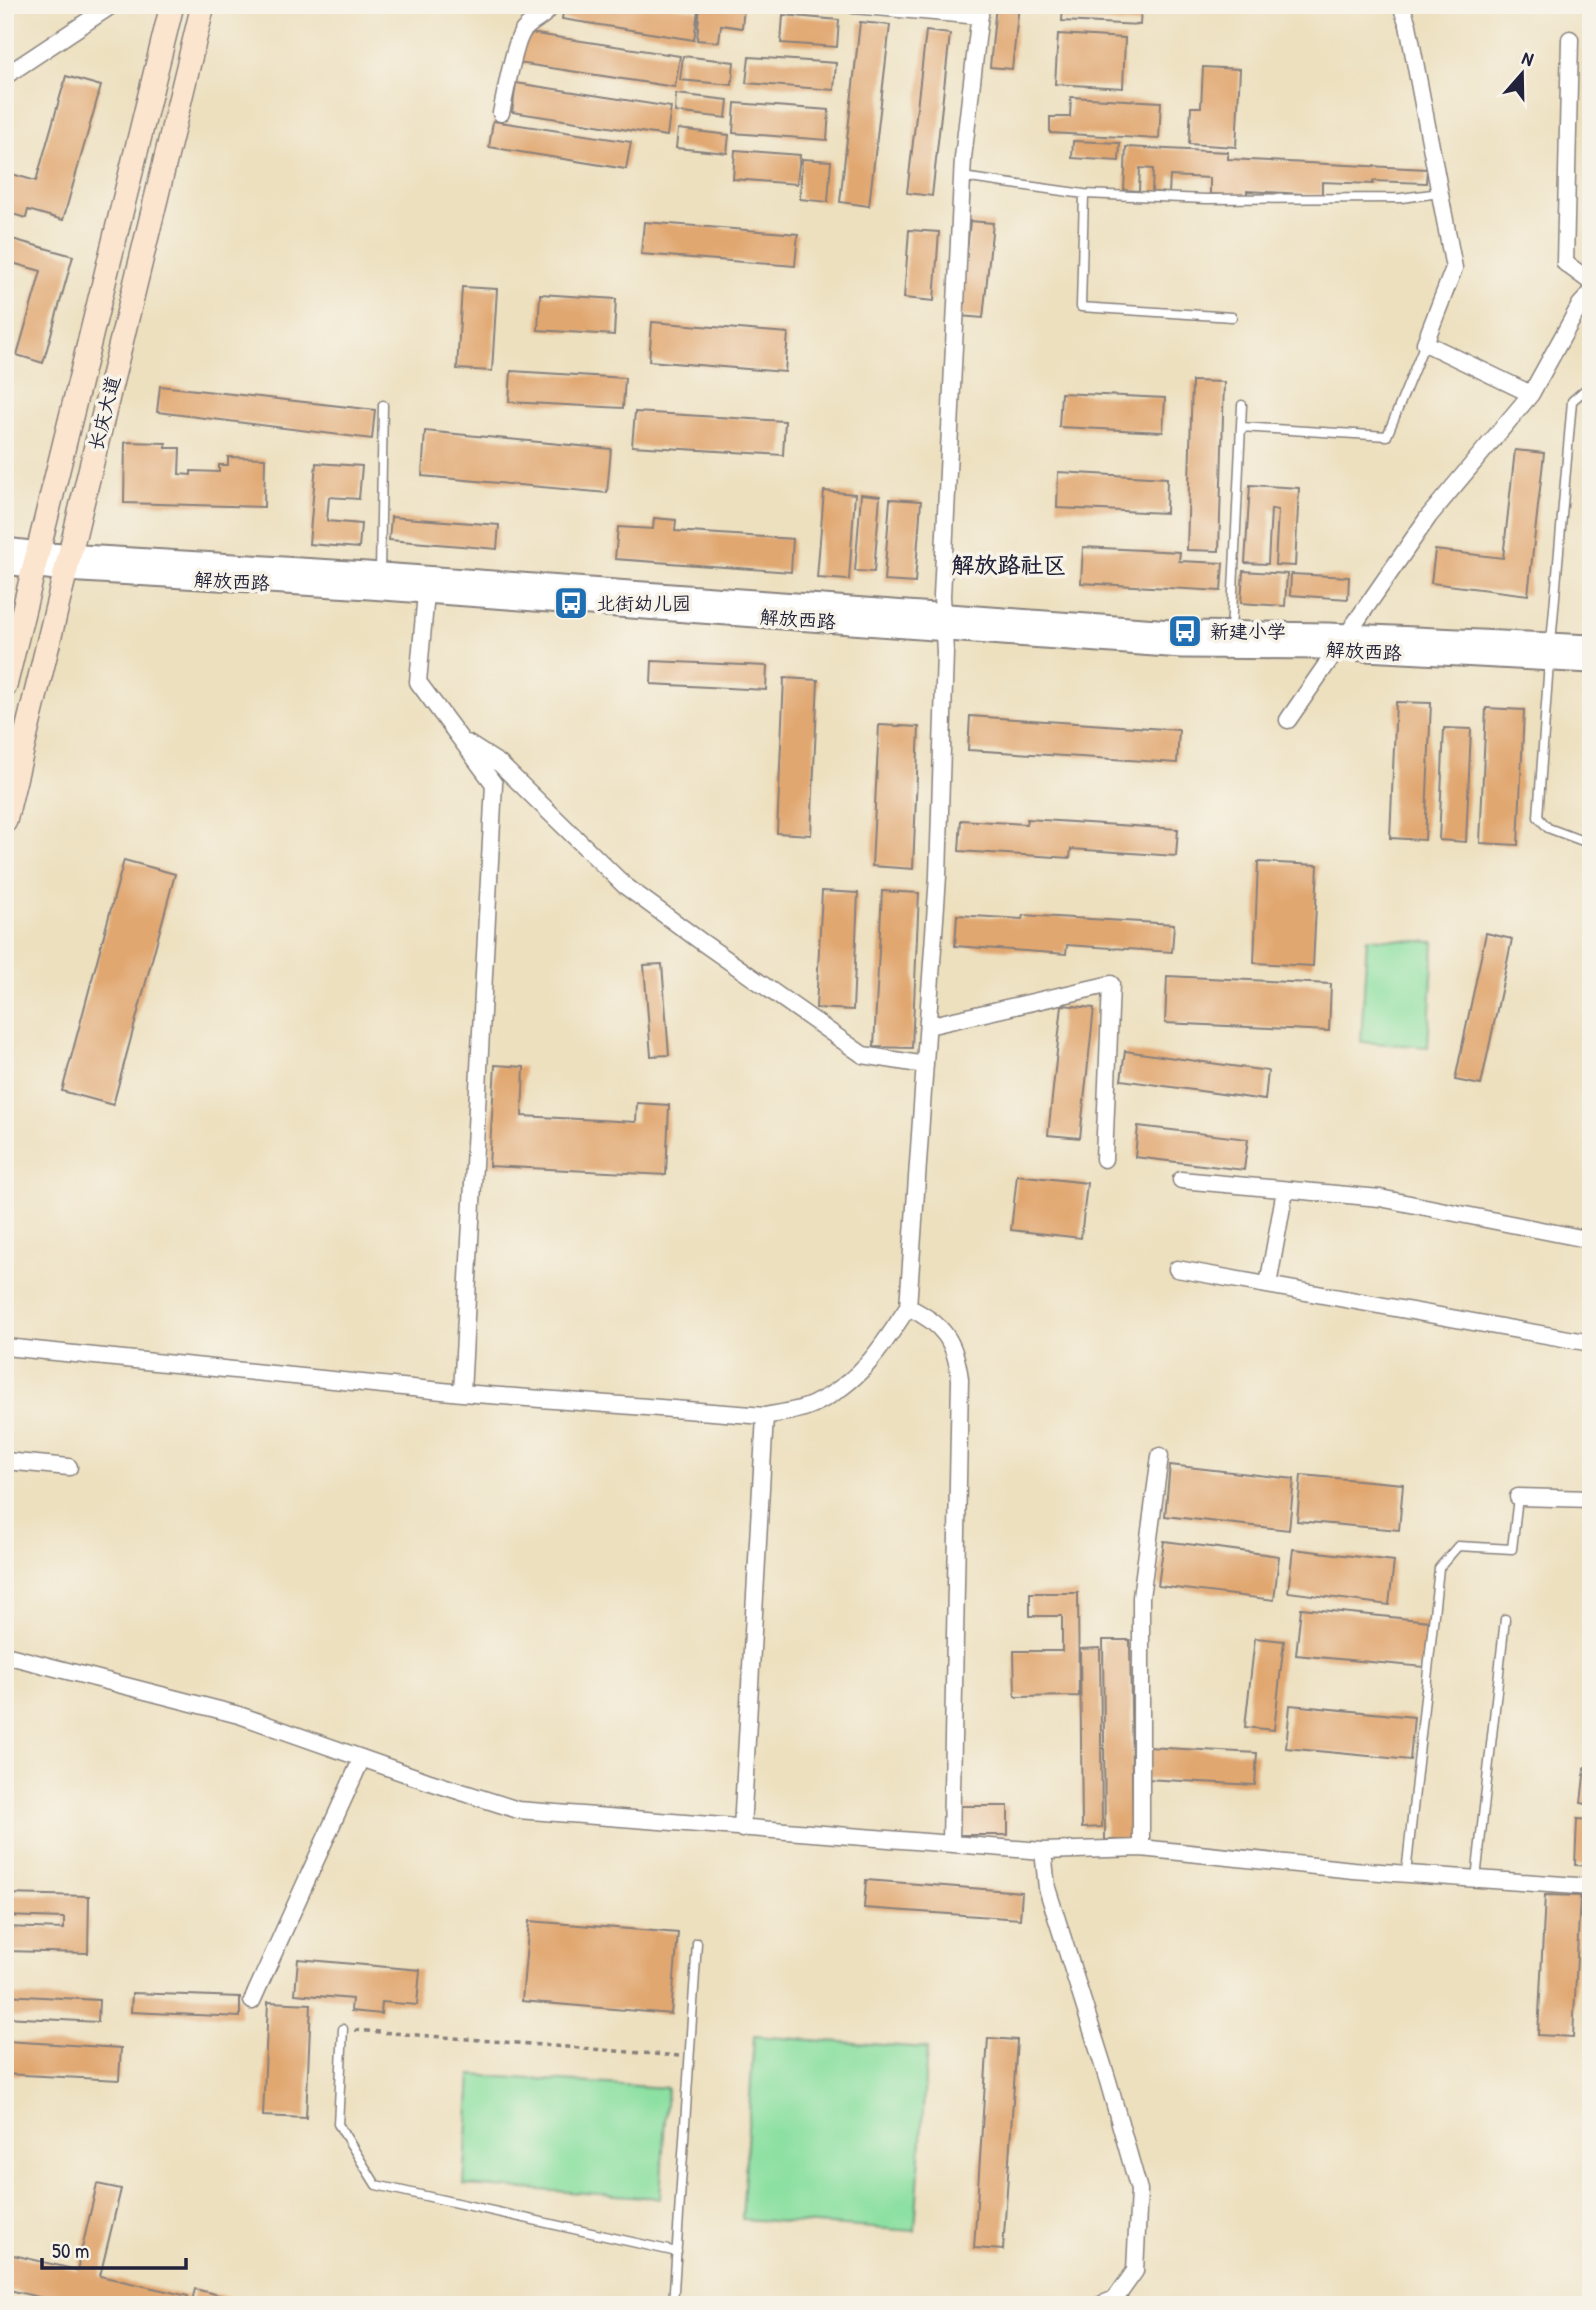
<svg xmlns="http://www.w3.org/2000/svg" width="1596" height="2310" viewBox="0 0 1596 2310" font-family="'Patrick Hand','LXGW WenKai TC',sans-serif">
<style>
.park{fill:#8ce0a1;stroke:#57816e;stroke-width:2}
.building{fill:#e1a771}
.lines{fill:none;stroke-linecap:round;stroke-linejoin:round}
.service-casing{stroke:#88817d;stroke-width:11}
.minor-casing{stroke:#88817d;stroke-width:19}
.tertiary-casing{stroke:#88817d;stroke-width:23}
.secondary-casing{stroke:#88817d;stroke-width:26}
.path{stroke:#88817d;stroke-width:3.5;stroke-dasharray:5 5;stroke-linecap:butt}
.service{stroke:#fff;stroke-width:8}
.minor{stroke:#fff;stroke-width:16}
.tertiary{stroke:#fff;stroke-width:19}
.secondary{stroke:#fbe5cf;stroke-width:23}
.labels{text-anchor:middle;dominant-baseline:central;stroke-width:7;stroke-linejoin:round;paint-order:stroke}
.street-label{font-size:19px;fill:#22223b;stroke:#f7f3e8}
.poi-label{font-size:19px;fill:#22223b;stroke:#f7f3e8;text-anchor:start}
.quarter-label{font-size:23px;font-weight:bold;fill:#22223b;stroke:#f7f3e8}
</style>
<rect width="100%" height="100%" fill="#f7f3e8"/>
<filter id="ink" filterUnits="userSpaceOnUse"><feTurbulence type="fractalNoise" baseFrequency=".0143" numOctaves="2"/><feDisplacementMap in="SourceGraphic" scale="14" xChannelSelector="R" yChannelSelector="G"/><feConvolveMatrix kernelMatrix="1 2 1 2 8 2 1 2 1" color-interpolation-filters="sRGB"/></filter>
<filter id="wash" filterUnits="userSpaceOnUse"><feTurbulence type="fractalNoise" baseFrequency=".00686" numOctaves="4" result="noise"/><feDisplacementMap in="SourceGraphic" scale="28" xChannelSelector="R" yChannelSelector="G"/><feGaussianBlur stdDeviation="1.57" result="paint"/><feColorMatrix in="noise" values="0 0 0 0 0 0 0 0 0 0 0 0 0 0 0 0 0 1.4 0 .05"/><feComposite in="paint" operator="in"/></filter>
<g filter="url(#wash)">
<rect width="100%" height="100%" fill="#ede0bf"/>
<path class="park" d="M1367 938 1434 942 1428 1047 1361 1042Z
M754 2036 927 2048 915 2231 742 2219Z
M471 2075 667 2088 660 2198 464 2185Z"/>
<g id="blocks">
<path class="building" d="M564 5H664L698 10 694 40 562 19Z
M700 5 744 7 742 28 721 25 719 42 697 40Z
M996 5H1019L1012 69 990 67Z
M1063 5 1141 7 1140 25 1062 21Z
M783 15 839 20 837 47 781 43Z
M860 22 890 25 869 206 840 202Z
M926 31 950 34 932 196 907 193Z
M523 32 680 56 675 87 518 63Z
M1058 34 1125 38 1123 88 1055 84Z
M683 56 734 62 732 85 680 80Z
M749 57 836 63 834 90 746 83Z
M1203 67 1240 69 1236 147 1189 144 1191 107H1201Z
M66 76 101 86 63 220 28 210 26 218 5 212V172L36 181Z
M516 83 671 107 667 136 512 112Z
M676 94 728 100 726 118 675 112Z
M1071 97 1161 102 1159 139 1050 133V117H1070Z
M735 103 829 110 827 140 733 133Z
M493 121 631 142 626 169 489 147Z
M678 129 729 135 727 153 676 148Z
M1073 141 1120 143 1119 161 1072 158Z
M1126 147 1228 152V159L1427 169 1426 183 1373 181V184L1322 182V195L1247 191V195H1226L1210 194V178L1170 176 1169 193 1152 192 1153 169 1140 168 1139 191 1124 190Z
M735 150 800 155 797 184 733 179Z
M802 159 831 161 828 202 800 199Z
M970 221 993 223 983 318 960 316Z
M644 222 798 234 795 266 641 254Z
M909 230 939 232 934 301 904 298Z
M5 237 73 256 43 363 17 355 41 271 5 261Z
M462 287 497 289 492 371 457 369Z
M540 294 616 299 614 335 538 330Z
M652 322 788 333 785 372 649 361Z
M511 371 625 378 623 408 509 402Z
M1192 381 1224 382 1219 551 1187 550Z
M160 386 375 410 372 439 157 412Z
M1061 393 1165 398 1163 432 1059 427Z
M635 412 785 421 783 455 632 446Z
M425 431 611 449 607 493 422 476Z
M125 442 166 443V448H180L179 474 191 475V471L219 472V465H228V457L265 458 264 507 124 503Z
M1515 450 1544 453 1528 595 1431 583 1435 550 1503 558Z
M316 463 362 466 359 499 329 497 327 521 361 524 359 548 309 544Z
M1058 472 1167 478 1166 513 1057 508Z
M1250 485 1299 488 1295 566 1275 565 1278 510 1271 509 1268 564 1245 563Z
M824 491 855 494 849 580 817 578Z
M861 494 880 496 874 572 855 571Z
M890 499 921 501 915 583 884 581Z
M391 517 499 525 497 549 389 540Z
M654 518 676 520 675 531 793 539 791 572 615 559 618 527 653 529Z
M1083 547 1180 552 1179 561 1223 563 1221 591 1081 583Z
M1243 571 1287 574 1285 606 1241 603Z
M1291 574 1349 577 1348 599 1290 595Z
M652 661 767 666 766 690 651 684Z
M784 678 818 680 811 835 777 833Z
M1396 702 1431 703 1425 840 1390 838Z
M1486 708 1524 710 1518 845 1480 843Z
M970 716 1179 730 1177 763 968 750Z
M879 725 919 727 913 869 872 866Z
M1444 728 1471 729 1466 842 1439 840Z
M1027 819 1178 829 1176 856 1071 849 1070 858 959 851 961 820 1026 824Z
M124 860 175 874 113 1105 62 1091Z
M1258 862 1318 865 1313 966 1254 963Z
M822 891 858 893 853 1010 816 1008Z
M882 891 919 893 912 1048 874 1047Z
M957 915 1022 919 1023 915 1174 924 1172 952 1067 945 1066 954 955 946Z
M1486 933 1512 939 1481 1085 1455 1080Z
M662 964 669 1055 651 1056 644 965Z
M1167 976 1331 984 1329 1031 1165 1023Z
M1062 1005 1094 1008 1080 1138 1048 1135Z
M1125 1051 1268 1071 1265 1100 1121 1080Z
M495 1065 524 1067 522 1116 636 1122 637 1103 669 1105 666 1175 489 1166Z
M1138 1126 1248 1139 1244 1170 1135 1157Z
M1017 1175 1087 1183 1081 1238 1011 1230Z
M1170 1465 1294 1479 1289 1530 1165 1516Z
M1301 1475 1403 1484 1399 1530 1297 1521Z
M1164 1541 1279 1556 1274 1600 1158 1586Z
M1293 1549 1394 1561 1389 1605 1288 1592Z
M1030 1593H1078L1079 1696 1015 1697 1014 1651H1062V1616H1030Z
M1301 1608 1429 1621 1424 1667 1296 1655Z
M1255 1638 1284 1641 1274 1730 1245 1727Z
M1103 1640H1130L1133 1840H1105Z
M1100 1648 1102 1827 1082 1828 1080 1649Z
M1290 1705 1414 1717 1410 1760 1286 1748Z
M1147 1747 1257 1753 1255 1785 1146 1779Z
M1585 1767 1591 1768V1805L1581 1803Z
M957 1806H1008V1835H957Z
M1577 1819 1591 1820V1866L1575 1865Z
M866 1880 1022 1892 1020 1919 864 1908Z
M5 1894 89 1896 88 1953 5 1951V1927L64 1929V1918L5 1916Z
M1545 1895 1580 1896 1573 2037 1538 2035Z
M529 1921 678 1933 671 2014 522 2001Z
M298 1959 420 1970 417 2005 382 2002 381 2014 351 2011 352 1999 295 1994Z
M132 1993 240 1997V2017L131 2012Z
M5 1995 99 2000 98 2022 5 2017Z
M268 2002 311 2004 306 2118 263 2116Z
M988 2038 1017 2040 1003 2250 974 2248Z
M5 2041 121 2048 119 2080 5 2074Z
M97 2184 121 2189 100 2276 188 2296 186 2305H72L5 2289V2253L77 2270Z
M195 2289 255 2304V2305H191Z"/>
</g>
</g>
<g filter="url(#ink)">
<use href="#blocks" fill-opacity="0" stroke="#88817d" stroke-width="2"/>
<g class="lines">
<g class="service-casing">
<path id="service" d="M962 177 1084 194 1206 199 1401 198 1440 193
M1084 194 1081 307 1232 317
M1241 427 1387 436 1425 343
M380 573 383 405
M1231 632 1242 405
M1551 643 1572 401 1587 388 1591 387
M1549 662 1538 817 1548 828 1591 844
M1406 1874 1439 1568 1458 1546 1512 1549 1518 1497
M1476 1879 1505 1619
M343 2029 338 2124 376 2185 677 2252
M673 2305 697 1943"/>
</g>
<g class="minor-casing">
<path id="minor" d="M853 5 980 16
M1401 5 1408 25 1454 268 1425 343 1531 394
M1570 39 1565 263 1591 282
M5 76 112 5
M501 113C505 96 514 43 523 31 530 21 547 17 551 5
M427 582 418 682 494 784 462 1393
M1288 720 1429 516 1531 394 1580 305 1591 293
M467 743 500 764 624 885 699 940 863 1055 925 1065
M928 1026 1111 984 1104 1159
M1181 1180 1380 1198 1591 1240
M1177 1269 1591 1343
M1268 1285 1285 1190
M908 1307C943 1324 955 1340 960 1379L951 1842
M5 1347 462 1393 765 1416C781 1413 800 1411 814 1404 860 1382 881 1349 908 1307L938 876 945 652 942 596 963 158 981 5
M5 1461 69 1467
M1518 1497 1591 1499
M5 1655 239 1715 427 1781 518 1810 1043 1851 1141 1848 1353 1870 1591 1887
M742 1829 765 1416
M1141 1848V1597L1160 1456
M1043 1851 1047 1888 1108 2081 1139 2190 1135 2271 1115 2299 1100 2305
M252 2001 362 1758"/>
</g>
<g class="tertiary-casing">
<path id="tertiary" d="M5 548 48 553 367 572 1185 631 1328 633 1591 645
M5 564 65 571 369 589 1182 648 1328 649 1591 663"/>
</g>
<g class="secondary-casing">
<path id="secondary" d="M5 686 172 5
M5 821 203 5"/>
</g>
<path class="path" d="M355 2030 679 2056"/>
<use href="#service" class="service"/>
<use href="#minor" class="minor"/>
<use href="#tertiary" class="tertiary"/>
<use href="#secondary" class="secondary"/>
</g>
</g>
<defs>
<g id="bus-square" transform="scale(1.75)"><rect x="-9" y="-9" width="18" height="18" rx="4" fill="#1f6fb2" stroke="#f7f3e8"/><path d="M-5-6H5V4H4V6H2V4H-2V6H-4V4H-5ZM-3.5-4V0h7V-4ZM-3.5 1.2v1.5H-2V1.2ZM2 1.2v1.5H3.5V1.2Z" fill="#fff"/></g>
</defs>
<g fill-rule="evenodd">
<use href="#bus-square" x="571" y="603"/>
<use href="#bus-square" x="1185" y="631"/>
</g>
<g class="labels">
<g class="street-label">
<text transform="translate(104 413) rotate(-76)">长庆大道</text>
<text transform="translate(232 581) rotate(3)">解放西路</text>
<text transform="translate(798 619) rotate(4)">解放西路</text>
<text transform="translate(1364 651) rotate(3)">解放西路</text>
</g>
<g class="poi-label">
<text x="596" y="603">北街幼儿园</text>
<text x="1210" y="631">新建小学</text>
</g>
<g class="quarter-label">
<text x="1009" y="564">解放路社区</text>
</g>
</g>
<rect width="1596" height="2310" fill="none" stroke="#f7f3e8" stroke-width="28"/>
<g transform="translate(1522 74) rotate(20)" stroke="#f7f3e8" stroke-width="5" paint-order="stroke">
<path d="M0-5L12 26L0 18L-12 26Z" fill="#22223b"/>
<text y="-10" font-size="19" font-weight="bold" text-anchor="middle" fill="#22223b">N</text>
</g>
<path d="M42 2258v10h144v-10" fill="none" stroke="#22223b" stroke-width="3.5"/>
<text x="52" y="2258" font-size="21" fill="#22223b" stroke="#f7f3e8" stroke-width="5" paint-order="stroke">50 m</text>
</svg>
